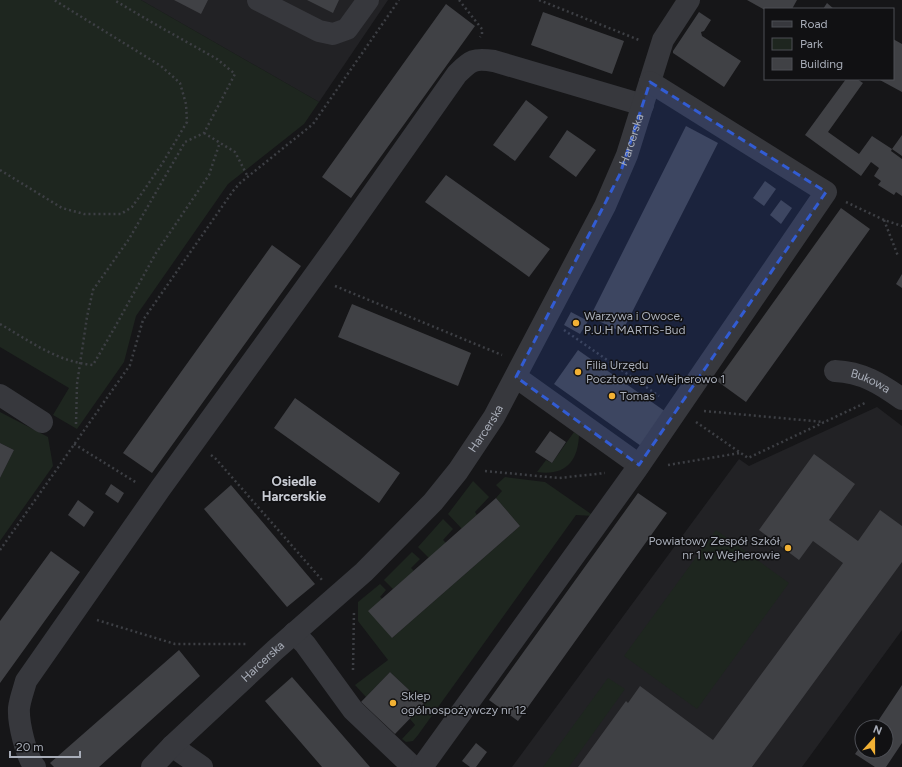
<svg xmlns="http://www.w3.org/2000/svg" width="902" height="767" viewBox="0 0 902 767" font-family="Figtree,sans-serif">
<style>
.built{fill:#222225}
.green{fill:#1e261f}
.building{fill:#404145}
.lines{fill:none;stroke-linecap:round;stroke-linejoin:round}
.path{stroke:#3d3f44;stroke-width:2.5;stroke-dasharray:2 3;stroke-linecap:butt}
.minor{stroke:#37383d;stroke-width:22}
.marked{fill:#325cd3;fill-opacity:0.2;stroke:#325cd3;stroke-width:3;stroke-dasharray:8 5;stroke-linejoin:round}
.poi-dot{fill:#f2b134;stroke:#111113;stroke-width:1.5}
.labels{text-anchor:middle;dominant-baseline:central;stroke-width:3;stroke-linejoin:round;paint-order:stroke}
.street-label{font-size:12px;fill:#a8adb8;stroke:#111113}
.poi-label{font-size:12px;fill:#a8adb8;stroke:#111113;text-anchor:start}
.neighbourhood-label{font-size:13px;font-weight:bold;fill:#c9ccd4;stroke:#111113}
</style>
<rect width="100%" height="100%" fill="#161618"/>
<path class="built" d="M141 0H388L319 102Z
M877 407 902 426V630L802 767H512L739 459 749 466Z"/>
<path class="green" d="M0 0H141L319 102 304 124 228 184 136 316 124 362 77 429 53 415 69 388 0 347Z
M0 412 48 437 53 466 0 541V478L14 450 0 443Z
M574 432 579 435C578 462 565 476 537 472L546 460 552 463Z
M505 477 545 482 594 516 576 515 418 735 413 741 406 742 402 739 415 725 410 719 424 704 390 672 366 697 355 685 388 660 358 621V602L380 584 386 590 380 597 383 599 392 638 520 526 496 498 502 491 496 485Z
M473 481 489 497 475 512 477 515 462 529 448 514Z
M443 519 453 529 443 540 446 543 429 558 418 547Z
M716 530 789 583 697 709 624 656Z
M412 552 420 559 411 568 414 571 393 589 384 580Z
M608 678 625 689 569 767H543Z"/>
<path class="building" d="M174 0H208L201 14Z
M307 0H339L333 13Z
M747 0H797L792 9H765V10Z
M827 3 834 9H823Z
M446 4 475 26 351 198 322 177Z
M543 12 624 41 612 74 531 45Z
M699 12 711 20 704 31 701 32 702 36 741 61 724 87 673 53V51Z
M893 39 902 44V92L878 79H893Z
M846 79H857L863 83 828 132 859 154 872 136 892 149 902 135V156L892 149 891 151 902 159V196L896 192 894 195 878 185 881 181 874 176 879 168 871 162 861 176 805 135Z
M526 100 548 117 515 161 493 145Z
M686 126 718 143 622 332 590 317Z
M567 130 596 150 576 177 549 157Z
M446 175 550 249 529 277 425 202Z
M765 181 776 189 764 206 753 198Z
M781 200 792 208 781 224 770 215Z
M841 208 870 229 746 402 717 381Z
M272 245 301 266 152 473 123 453Z
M902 274V288L896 284Z
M352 304 471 353 458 386 338 337Z
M571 312 588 321 580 334 564 325Z
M578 350 666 412 641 446 554 384Z
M295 398 400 473 379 503 274 428Z
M550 431 566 442 552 463 535 452Z
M0 443 14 450 0 478Z
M814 454 855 484 829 520 858 541 880 510 902 526V562L752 767H578L626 701 628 703 640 686 713 740 843 563 813 541 799 560 759 530Z
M111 484 124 493 118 503 105 494Z
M231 485 315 584 287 607 204 509Z
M638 493 667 513 518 721 489 700Z
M496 498 520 526 392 638 368 611Z
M78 500 94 512 84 527 68 515Z
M51 551 80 572 0 683V621Z
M179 650 200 676 99 767H54L50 763Z
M390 672 424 704 395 734 361 702Z
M292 677 370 767H322L265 701Z
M902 685V743L886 767H875L855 754 862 744V751H886V727H874Z
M476 743 487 752 476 767H470L462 761Z"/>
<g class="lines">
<path class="path" d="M459 0 482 29V34L480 37
M539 0 639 40
M204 133 235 152 248 177
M0 170 62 208 84 214H121L132 207 142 193 162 164 187 122 186 104 180 83 161 66 54 0
M846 202 884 220 902 226
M884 220 898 256
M335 286 502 355
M0 324C30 341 57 362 93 365L115 327 156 253 209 175 220 142
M564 330 659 396
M704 411 824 422
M696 422 748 458 865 403
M76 424 77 384 87 317 93 290 129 239 185 142 204 133 235 74 217 59 153 23 114 0
M74 444 137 483
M211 455 216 459 322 580
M668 465 740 453
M485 471 559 478 605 473
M0 550 130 365 143 320 233 191 240 183 313 124 399 0
M97 620 175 644H247
M353 670 354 611"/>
<g class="minor">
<path d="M258 0 319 31 333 34 347 29 368 0"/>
<path id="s1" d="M835 371C862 372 881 384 902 399"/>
<path d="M516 377 639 465"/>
<path d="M0 395 42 422"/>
<path d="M294 633 305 644 353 710 413 767"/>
<path d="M172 746 202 767"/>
<path d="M35 767C26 757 18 722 19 708 20 699 24 689 26 681L160 489 340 240 457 74C471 60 474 58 494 61L643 105"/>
<path id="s2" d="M152 767 172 746 275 650 364 572 433 502 458 471 494 417 605 206 627 155 663 40 689 0"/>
<path d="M422 767 636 470 826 192 650 82"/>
</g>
</g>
<path class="marked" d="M650 82 826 192 639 465 516 377 620 174Z"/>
<g class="poi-dot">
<circle cx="576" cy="323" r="4"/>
<circle cx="578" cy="372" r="4"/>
<circle cx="612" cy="396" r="4"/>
<circle cx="788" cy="548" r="4"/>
<circle cx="393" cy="703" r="4"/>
</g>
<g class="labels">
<g class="street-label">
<text stroke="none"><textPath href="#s2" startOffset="801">Harcerska</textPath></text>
<text stroke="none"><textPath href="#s1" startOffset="37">Bukowa</textPath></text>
<text stroke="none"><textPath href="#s2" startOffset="477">Harcerska</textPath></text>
<text stroke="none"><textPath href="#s2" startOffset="153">Harcerska</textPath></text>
</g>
<g class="poi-label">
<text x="584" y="316">Warzywa i Owoce,<tspan x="584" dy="14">P.U.H MARTIS-Bud</tspan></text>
<text x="586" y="365">Filia Urzędu<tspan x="586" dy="14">Pocztowego Wejherowo 1</tspan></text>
<text x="620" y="396">Tomas</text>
<text x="780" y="541" text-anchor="end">Powiatowy Zespół Szkół<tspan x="780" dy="14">nr 1 w Wejherowie</tspan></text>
<text x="401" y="696">Sklep<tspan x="401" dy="14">ogólnospożywczy nr 12</tspan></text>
</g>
<g class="neighbourhood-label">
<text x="294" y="481">Osiedle<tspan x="294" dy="15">Harcerskie</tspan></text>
</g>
</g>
<rect x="764" y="8" width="130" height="72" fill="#111113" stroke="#4d4f55"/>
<rect x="772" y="21" width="20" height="6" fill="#37383d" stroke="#4d4f55"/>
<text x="800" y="28" font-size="12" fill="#a8adb8">Road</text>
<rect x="772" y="38" width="20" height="12" fill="#1e261f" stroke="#4d4f55"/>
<text x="800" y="48" font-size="12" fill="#a8adb8">Park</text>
<rect x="772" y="58" width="20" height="12" fill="#404145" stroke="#4d4f55"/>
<text x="800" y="68" font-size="12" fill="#a8adb8">Building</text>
<g transform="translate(874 739) rotate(21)"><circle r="19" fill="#111113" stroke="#4d4f55"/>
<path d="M0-3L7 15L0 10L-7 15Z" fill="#f2b134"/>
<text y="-6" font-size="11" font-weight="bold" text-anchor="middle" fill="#a8adb8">N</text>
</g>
<path d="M10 751v6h70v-6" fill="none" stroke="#a8adb8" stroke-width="2"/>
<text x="16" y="751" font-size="12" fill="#a8adb8" stroke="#111113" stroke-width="3" paint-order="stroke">20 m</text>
</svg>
